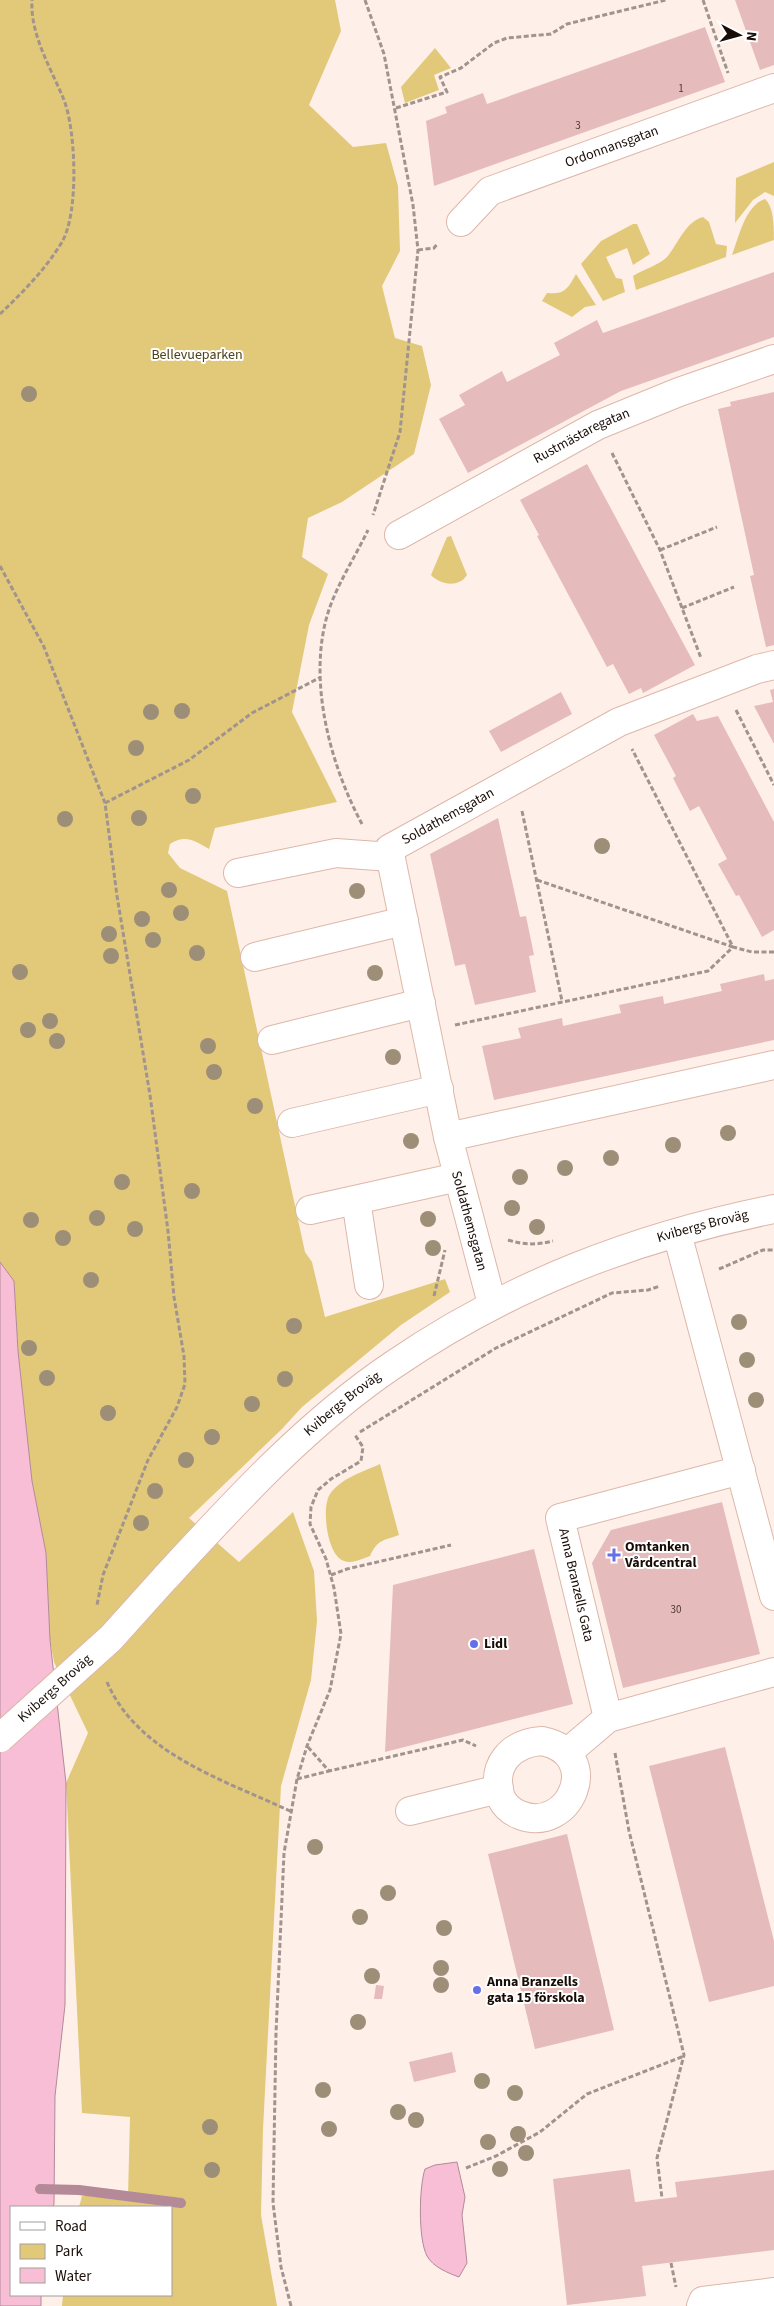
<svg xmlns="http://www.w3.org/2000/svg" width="774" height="2306" viewBox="0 0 774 2306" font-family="'Source Sans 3',sans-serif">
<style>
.green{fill:#e2c97a}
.water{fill:#f7bed6;stroke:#b48998}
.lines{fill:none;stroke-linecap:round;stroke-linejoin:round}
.stream{stroke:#b48998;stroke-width:10}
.building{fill:#e6bbbc}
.minor-casing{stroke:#ddb7a9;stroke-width:30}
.path{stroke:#a1938d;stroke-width:3;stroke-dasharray:5 2.5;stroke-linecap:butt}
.minor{stroke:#fff;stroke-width:28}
.minor-bridge-casing{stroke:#ddb7a9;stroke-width:30;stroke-linecap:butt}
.minor-bridge{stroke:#fff;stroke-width:28}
.tree{fill:#9d8f77}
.poi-dot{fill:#656fe8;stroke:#fff;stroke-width:2}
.labels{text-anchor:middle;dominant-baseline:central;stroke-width:4;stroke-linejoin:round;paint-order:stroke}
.number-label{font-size:11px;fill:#4c3834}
.street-label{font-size:14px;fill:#180c07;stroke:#fff}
.park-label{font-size:14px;fill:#4d4119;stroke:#fff}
.poi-label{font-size:14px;font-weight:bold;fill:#180c07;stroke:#fff;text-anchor:start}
</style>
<rect width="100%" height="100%" fill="#ffefe9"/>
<path class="green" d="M0 0H335L341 31 309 105 353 147 386 143 398 186 400 251 382 286 395 338 422 346 431 385 414 454 342 502 308 518 302 557 328 574 309 625 292 712 337 802 215 828 209 849C195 841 185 834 170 844L168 853 180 868 227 891 305 1252 312 1262 325 1317 445 1279 450 1292 401 1325 302 1407 282 1429 189 1518 239 1562 293 1512 314 1571 317 1621 311 1680 281 1786 263 2129 261 2215 277 2306H62L63 2295H171V2207H79L82 2196H128L130 2117 82 2113 66 1783 88 1733 54 1662 50 1640 46 1553 32 1481 18 1351 14 1281 0 1262Z
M435 48 451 68 434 75 439 90 405 103 401 87Z
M774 162V196L765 192 753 200 735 223 736 178Z
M765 199C774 207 774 227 774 240L732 255C739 237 745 206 765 199Z
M703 217 709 222 716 244 727 246 726 257 636 290 633 276C642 270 661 264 667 257 678 244 685 222 703 217Z
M633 224H637L650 254 633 265 627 248 606 257 616 278 622 279 625 292 603 301 581 264 601 241Z
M576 274 596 305 585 307 572 317 542 301 547 293C564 295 568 289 576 274Z
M451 536 467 575C459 588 440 585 431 575L447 537Z
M380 1464 399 1535C383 1541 378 1539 370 1556 361 1559 353 1564 344 1561 327 1556 321 1507 330 1494 341 1478 363 1472 380 1464Z"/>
<path class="water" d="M0 1262 14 1281 18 1351 32 1481 46 1553 50 1640 66 1783 65 2005 55 2096 54 2204 53 2207H11V2295H41V2306H0Z
M457 2162 465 2197 462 2215 467 2263 459 2277C448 2273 433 2267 427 2256 418 2239 419 2187 425 2169L435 2165Z"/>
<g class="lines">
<path class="stream" d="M40 2189 79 2190 181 2203"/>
</g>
<path class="building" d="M735 0H774V65L760 70Z
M705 27 725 82 434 186 426 121 447 113 445 107 483 93 487 104Z
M774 272V337L621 391 468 473 439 419 465 405 459 395 502 371 507 382 560 355 554 343 597 320 603 333Z
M774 392V645L766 647 750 576 754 575 718 409 731 406 730 402Z
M587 464 695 665 643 693 641 688 629 694 613 664 607 667 537 536 539 535 520 500Z
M774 689V744L754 706 773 702 770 690Z
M561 692 572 714 501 752 489 731Z
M693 714 697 721 718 716 774 822V930L762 937 739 895 736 896 718 864 727 859 699 806 690 811 673 778 676 776 654 735Z
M498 818 520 917 526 916 534 955 529 956 536 992 475 1005 465 964 455 966 430 854Z
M764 974 765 981 774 979V1040L494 1100 482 1046 521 1038 518 1028 562 1018 563 1026 621 1013 619 1005 663 996 664 1004 722 991 720 984Z
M722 1502 760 1654 623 1688 592 1563 611 1530Z
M534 1549 573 1704 385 1752 393 1585Z
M725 1747 774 1941V1986L709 2002 649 1766Z
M567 1834 614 2030 535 2049 488 1854Z
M376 1985 384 1986 382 1999H374Z
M452 2052 456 2072 414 2082 409 2062Z
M630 2169 635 2202 677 2197 675 2182 774 2170V2250L642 2266 646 2296 567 2305 553 2179Z"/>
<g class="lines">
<g class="minor-casing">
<g id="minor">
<path id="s1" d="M461 222 490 191 774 88"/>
<path id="s2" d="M399 535 598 425 679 392 774 359"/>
<path d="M238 873 336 853 391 857"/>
<path d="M255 957 404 921"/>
<path d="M272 1040 421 1003"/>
<path d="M292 1123 439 1089"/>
<path d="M448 1137 774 1065"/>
<path d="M356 1200 369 1285"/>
<path d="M310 1210 458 1177"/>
<path d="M677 1233 774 1596"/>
<path id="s3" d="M492 1304 448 1137 389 849 619 722 757 669 774 665"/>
<path id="s4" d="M165 1578C235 1502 307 1423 393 1365 510 1285 635 1237 774 1209"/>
<path d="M608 1718 560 1518 741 1470"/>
<path d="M542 1741C605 1754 570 1835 520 1815 512 1812 505 1806 501 1798 490 1765 511 1743 542 1741Z"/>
<path d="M568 1752 608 1718 774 1672"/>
<path d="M410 1811 499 1789"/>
<path d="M701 2306 703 2301 774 2292"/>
</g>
</g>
<path class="path" d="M365 0 384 54 413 205 418 250 400 432 373 515
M703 0 728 73
M396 108 447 92 440 77 461 68 494 43 507 38 551 34 567 24 666 0
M418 250 434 248 438 243
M0 314C23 292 45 270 62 242 79 213 76 131 64 100 51 68 30 35 32 0
M612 453 660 550 701 658
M660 550 717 527
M0 566 44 647 105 803 117 896 150 1095 168 1231 174 1297 184 1356 185 1384 177 1407 148 1460 103 1575 97 1605
M682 608 734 587
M736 710 774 785
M105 803 189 760 252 713 321 677
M522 811 562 1001
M362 824C328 761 304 668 333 599 343 575 357 553 368 530
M537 880 733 947 632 749
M455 1025 708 971 733 947 752 952H774
M508 1240C524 1245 537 1245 553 1241
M719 1269 763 1250H774
M434 1296 445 1250
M360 1432 496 1348 612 1293 648 1290 660 1286
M331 1575 347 1569 451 1545
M107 1682C138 1754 224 1780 290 1811
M308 1747 329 1771 463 1740 476 1746
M615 1753 629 1831 684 2055 657 2158 662 2198
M297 1779 329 1771
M466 2168 496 2156 540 2132 587 2094 684 2056
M671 2263 676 2287
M291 2306 281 2267 273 2203 276 2033 284 1853 297 1779 307 1746 330 1690 341 1634 334 1588 326 1559 310 1524 311 1507 318 1490 331 1479 361 1461 363 1447 355 1435"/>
<use href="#minor" class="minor"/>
<g class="minor-bridge-casing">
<g id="minor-bridge">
<path id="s5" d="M0 1738 111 1638 165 1578"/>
</g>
</g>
<use href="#minor-bridge" class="minor-bridge"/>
</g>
<g class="tree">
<circle cx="29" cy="394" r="8"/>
<circle cx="182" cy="711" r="8"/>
<circle cx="151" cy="712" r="8"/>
<circle cx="136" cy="748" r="8"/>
<circle cx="193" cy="796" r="8"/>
<circle cx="139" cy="818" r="8"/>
<circle cx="65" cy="819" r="8"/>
<circle cx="602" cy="846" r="8"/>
<circle cx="169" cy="890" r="8"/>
<circle cx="357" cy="891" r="8"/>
<circle cx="181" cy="913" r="8"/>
<circle cx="142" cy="919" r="8"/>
<circle cx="109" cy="934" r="8"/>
<circle cx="153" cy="940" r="8"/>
<circle cx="197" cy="953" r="8"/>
<circle cx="111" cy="956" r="8"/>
<circle cx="20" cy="972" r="8"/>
<circle cx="375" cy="973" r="8"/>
<circle cx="50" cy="1021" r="8"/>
<circle cx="28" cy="1030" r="8"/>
<circle cx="57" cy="1041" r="8"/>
<circle cx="208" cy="1046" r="8"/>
<circle cx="393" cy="1057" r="8"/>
<circle cx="214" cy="1072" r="8"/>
<circle cx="255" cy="1106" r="8"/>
<circle cx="728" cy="1133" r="8"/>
<circle cx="411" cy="1141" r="8"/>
<circle cx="673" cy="1145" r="8"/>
<circle cx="611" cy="1158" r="8"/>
<circle cx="565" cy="1168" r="8"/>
<circle cx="520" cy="1177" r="8"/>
<circle cx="122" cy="1182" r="8"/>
<circle cx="192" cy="1191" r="8"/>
<circle cx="512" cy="1208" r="8"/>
<circle cx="97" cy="1218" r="8"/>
<circle cx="428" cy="1219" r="8"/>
<circle cx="31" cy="1220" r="8"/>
<circle cx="537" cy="1227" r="8"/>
<circle cx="135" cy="1229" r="8"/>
<circle cx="63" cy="1238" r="8"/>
<circle cx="433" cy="1248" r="8"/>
<circle cx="91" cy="1280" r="8"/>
<circle cx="739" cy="1322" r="8"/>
<circle cx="294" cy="1326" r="8"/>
<circle cx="29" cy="1348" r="8"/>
<circle cx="747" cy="1360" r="8"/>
<circle cx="47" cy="1378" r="8"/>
<circle cx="285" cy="1379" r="8"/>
<circle cx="756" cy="1400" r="8"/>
<circle cx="252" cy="1404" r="8"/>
<circle cx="108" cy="1413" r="8"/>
<circle cx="212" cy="1437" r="8"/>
<circle cx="186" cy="1460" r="8"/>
<circle cx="155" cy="1491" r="8"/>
<circle cx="141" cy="1523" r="8"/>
<circle cx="315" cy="1847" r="8"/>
<circle cx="388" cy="1893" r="8"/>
<circle cx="360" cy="1917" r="8"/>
<circle cx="444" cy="1928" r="8"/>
<circle cx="441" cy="1968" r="8"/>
<circle cx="372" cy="1976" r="8"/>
<circle cx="441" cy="1985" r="8"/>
<circle cx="358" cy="2022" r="8"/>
<circle cx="482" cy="2081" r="8"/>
<circle cx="323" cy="2090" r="8"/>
<circle cx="515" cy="2093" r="8"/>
<circle cx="398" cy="2112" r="8"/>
<circle cx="416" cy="2120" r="8"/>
<circle cx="210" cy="2127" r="8"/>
<circle cx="329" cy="2129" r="8"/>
<circle cx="518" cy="2134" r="8"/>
<circle cx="488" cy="2142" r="8"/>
<circle cx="526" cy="2153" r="8"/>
<circle cx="500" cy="2169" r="8"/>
<circle cx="212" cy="2170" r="8"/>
</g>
<g class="poi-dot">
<path d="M611.5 1547.5h5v5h5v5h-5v5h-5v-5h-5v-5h5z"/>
<circle cx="474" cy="1644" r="5"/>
<circle cx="477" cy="1990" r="5"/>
</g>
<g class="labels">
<g class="number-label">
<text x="681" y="88">1</text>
<text x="578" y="125">3</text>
<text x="676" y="1609">30</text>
</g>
<g class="street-label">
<text stroke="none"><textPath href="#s1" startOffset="172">Ordonnansgatan</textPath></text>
<text stroke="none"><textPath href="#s2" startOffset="208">Rustmästaregatan</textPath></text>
<text stroke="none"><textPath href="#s3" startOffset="534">Soldathemsgatan</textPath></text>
<text transform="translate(469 1221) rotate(75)">Soldathemsgatan</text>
<text stroke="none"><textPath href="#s4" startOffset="654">Kvibergs Broväg</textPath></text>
<text stroke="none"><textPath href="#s4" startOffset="249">Kvibergs Broväg</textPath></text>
<text transform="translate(576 1585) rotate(77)">Anna Branzells Gata</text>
<text stroke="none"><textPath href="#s5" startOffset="74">Kvibergs Broväg</textPath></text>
</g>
<g class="park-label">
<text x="197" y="355">Bellevueparken</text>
</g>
<g class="poi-label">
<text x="625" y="1547">Omtanken<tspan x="625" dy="16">Vårdcentral</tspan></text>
<text x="484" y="1644">Lidl</text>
<text x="487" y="1982">Anna Branzells<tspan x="487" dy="16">gata 15 förskola</tspan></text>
</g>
</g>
<rect x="10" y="2206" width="162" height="90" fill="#ffffff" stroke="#a39e9c"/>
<rect x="20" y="2222" width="25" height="8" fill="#ffffff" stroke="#a39e9c"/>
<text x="55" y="2231" font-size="15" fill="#180c07">Road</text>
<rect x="20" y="2244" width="25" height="15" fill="#e2c97a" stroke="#a39e9c"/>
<text x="55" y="2256" font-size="15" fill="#180c07">Park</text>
<rect x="20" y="2268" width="25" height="15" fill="#f7bed6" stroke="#a39e9c"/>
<text x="55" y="2281" font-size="15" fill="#180c07">Water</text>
<g transform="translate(739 35) rotate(96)" stroke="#ffffff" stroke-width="4" paint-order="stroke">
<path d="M0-4L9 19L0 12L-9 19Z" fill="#180c07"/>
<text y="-8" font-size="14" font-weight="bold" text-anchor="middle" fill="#180c07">N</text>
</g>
</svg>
